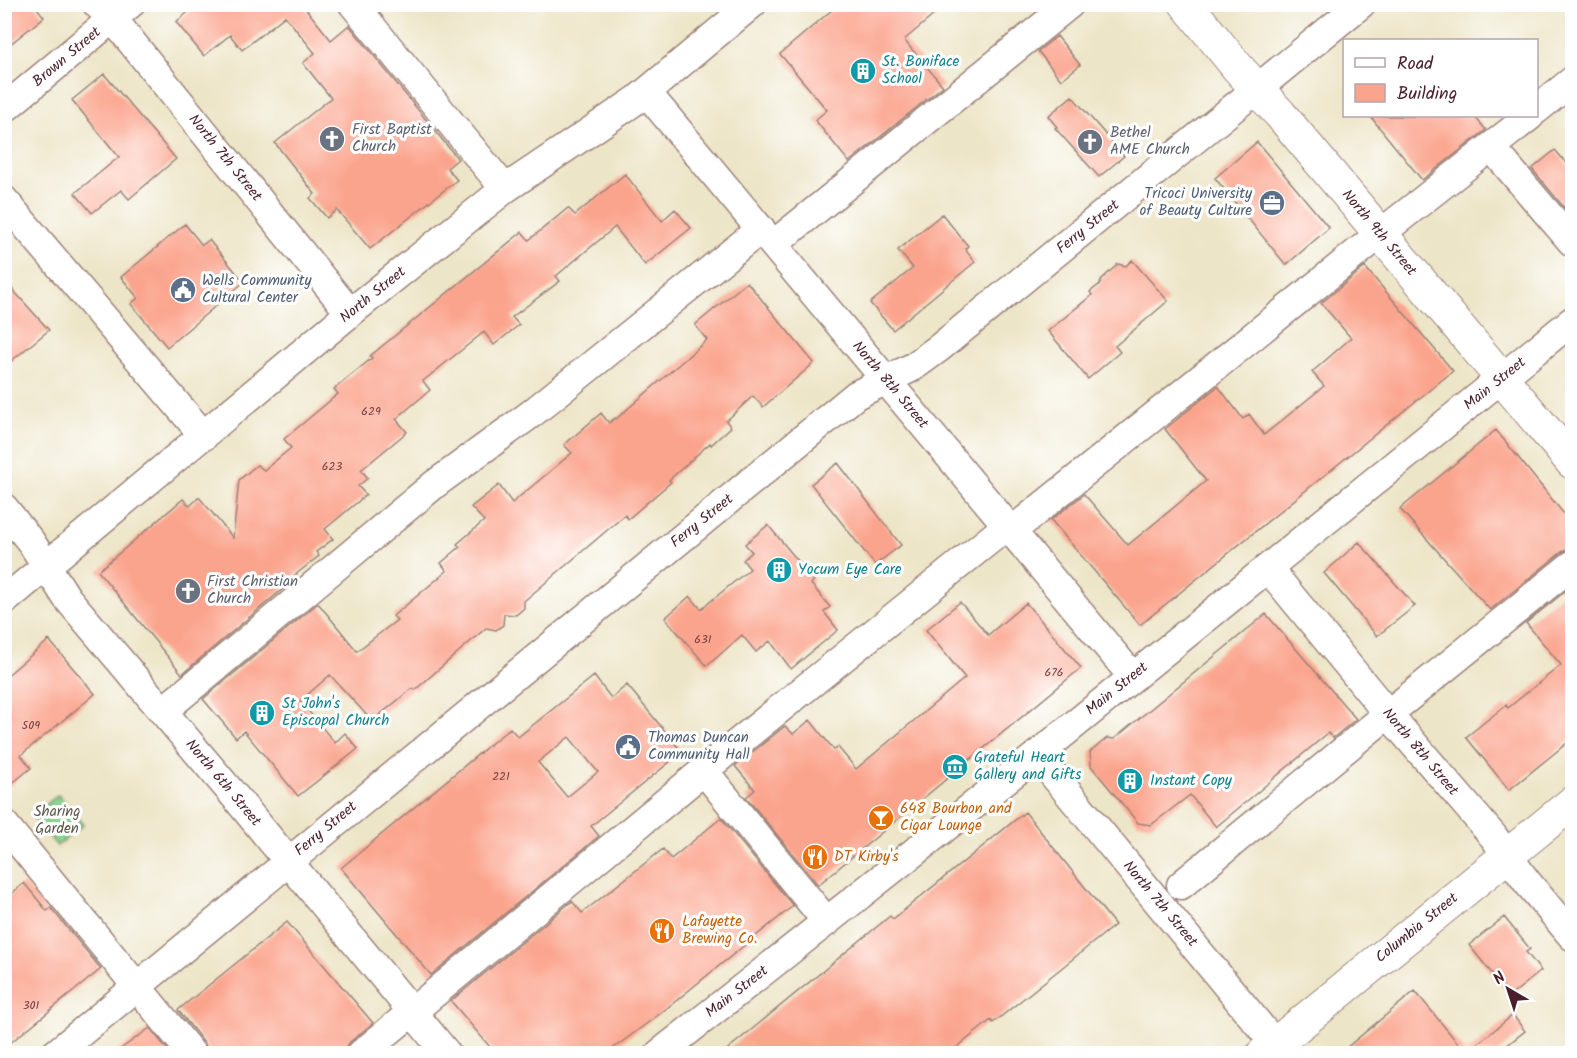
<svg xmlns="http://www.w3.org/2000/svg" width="1577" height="1058" viewBox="0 0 1577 1058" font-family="Kalam,sans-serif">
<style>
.green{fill:#89d795;stroke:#6a7b60;stroke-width:1.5}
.building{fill:#fba48d;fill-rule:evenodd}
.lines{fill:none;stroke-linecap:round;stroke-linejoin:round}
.minor-casing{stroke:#9c8279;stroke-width:31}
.major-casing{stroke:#9c8279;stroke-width:35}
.minor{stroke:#fff;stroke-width:28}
.major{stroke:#fff;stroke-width:33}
.labels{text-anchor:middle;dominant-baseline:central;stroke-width:6;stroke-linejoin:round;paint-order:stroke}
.number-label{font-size:12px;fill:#764044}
.street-label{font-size:15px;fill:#4a1f2b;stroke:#fff}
.culture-label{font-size:15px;fill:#0d838f;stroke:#fff;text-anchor:start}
.worship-label{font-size:15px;fill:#5b616d;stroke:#fff;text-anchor:start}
.service-label{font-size:15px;fill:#4e5e75;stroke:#fff;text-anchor:start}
.food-label{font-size:15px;fill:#c56008;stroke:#fff;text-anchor:start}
.park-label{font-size:15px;fill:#5d564b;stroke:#fff}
</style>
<rect width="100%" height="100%" fill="#fff"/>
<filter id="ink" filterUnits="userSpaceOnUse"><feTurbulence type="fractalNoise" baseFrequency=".0167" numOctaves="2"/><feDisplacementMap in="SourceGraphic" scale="12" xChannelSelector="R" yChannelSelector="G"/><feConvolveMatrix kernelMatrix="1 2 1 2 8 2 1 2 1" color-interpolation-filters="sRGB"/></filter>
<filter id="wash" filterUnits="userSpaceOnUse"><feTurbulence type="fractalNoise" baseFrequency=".008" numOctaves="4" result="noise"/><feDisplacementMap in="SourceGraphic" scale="24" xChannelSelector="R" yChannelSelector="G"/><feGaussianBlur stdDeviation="1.35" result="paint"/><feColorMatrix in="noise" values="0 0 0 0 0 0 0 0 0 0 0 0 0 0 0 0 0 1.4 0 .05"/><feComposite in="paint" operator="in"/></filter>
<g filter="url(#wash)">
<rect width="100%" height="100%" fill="#ede5c7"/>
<path class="green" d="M58 795 83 825 57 846 32 816Z"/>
<g id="blocks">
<path class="building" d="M4 4H34L44 17 4 49Z
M198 4H302L331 40 349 25 458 159 447 168 457 180 370 249 337 210 327 218 310 198 315 194 275 143 331 98 303 63 315 53 285 16 242 50 230 35 204 56 176 22Z
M839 4H947L904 40 943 86 849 162 815 120 827 110 780 54Z
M1057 36 1080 65 1061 80 1038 51Z
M104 74 176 159 129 199 121 190 92 213 75 193 119 157 72 100Z
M1072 96 1124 156 1099 177 1055 128 1057 127 1048 116Z
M1370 116H1474L1486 130 1422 180Z
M1257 142 1329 228 1286 265 1215 178Z
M1555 150 1572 169V217L1532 169Z
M625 174 662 221 675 209 691 228 645 265 615 227 556 276 560 281 512 317 519 325 494 345 484 332 423 381 430 390 396 419 407 432 361 470 368 478 358 486 366 495 325 529 333 539 316 552 319 556 295 575 297 577 182 674 98 571 183 499 190 506 199 497 233 538 239 480 257 465 264 470 291 448 284 439 338 394 334 389 372 358 370 356 522 232 529 240 568 208 575 215Z
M942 214 968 246 965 249 975 262 893 330 870 303 913 268 898 250Z
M185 224 202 245 209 240 244 282 167 347 131 304 138 298 121 277Z
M1132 260 1168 301 1115 346 1120 352 1088 379 1048 331 1092 295 1090 292 1100 284 1102 279 1118 264 1126 266Z
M1365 267 1453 371 1140 625 1051 520 1084 494 1128 545 1206 481 1165 429 1218 386 1243 419 1249 414 1264 435 1324 386 1312 372 1351 338 1321 303Z
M4 280 49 330 4 367Z
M747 282 814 363 763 407 753 396 726 421 731 427 711 445 710 443 669 480 671 482 628 519 625 515 524 601V608L516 615 504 614 503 625 496 630 486 628 415 690 413 688 372 721 330 675 300 701 335 743 345 733 358 749 298 796 244 731 236 738 203 699 318 603 357 651 397 620 393 616 447 571 441 563 460 547 457 544 484 521 471 507 499 485 512 503 572 453 564 445 601 413 609 423 615 418 616 419 707 340 695 325Z
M1496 430 1572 524V548L1562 552 1490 610 1400 509Z
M838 463 901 545 875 565 811 484Z
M768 525 814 580 811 584 830 607 824 612 838 630 791 669 770 641 756 652 742 635 707 666 665 618 690 596 701 609 750 569 743 560 752 552 745 544Z
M1359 542 1415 606 1377 636 1324 573Z
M1568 589 1572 594V739L1509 790 1466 737 1506 705 1508 708 1561 665 1526 623Z
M960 602 988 635 1026 603 1081 668 818 885 746 797 755 790 735 766 785 726 793 734 810 720 834 750 838 747 856 769 965 678 926 630Z
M1266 614 1356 719 1333 738 1328 733 1216 827 1190 795 1151 825 1138 823 1091 766 1090 752 1107 738 1114 739Z
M49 640 95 694 21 755 31 768 4 790V678Z
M594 676 611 698 627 685 682 752 591 826 599 836 431 975 341 868 510 728 518 737ZM569 737 598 772 567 797 538 762Z
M1025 812 1115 925 993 1023 991 1020 950 1053H723L890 916 893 919Z
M721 818 793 906 661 1013 607 1053H495L451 1001 572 901 582 913 663 849 671 859Z
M24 883 47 911 51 908 101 969 4 1048V900Z
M1504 917 1530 949 1526 952 1541 971 1510 996 1469 945Z
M287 922 373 1023 350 1042 346 1048 345 1053H208L205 1044 178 1010Z
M1415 991 1466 1053 1513 1015 1525 1031 1497 1053H1340Z
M150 1028 170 1053H115Z"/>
</g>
</g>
<g filter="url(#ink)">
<use href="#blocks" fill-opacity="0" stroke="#9c8279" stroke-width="1.5"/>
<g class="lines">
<g class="minor-casing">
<path id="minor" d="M97 4 113 19 350 313
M353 4 505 189
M647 93C808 288 971 482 1133 677
M4 109 130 4
M1536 110 1572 81
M1491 147 1572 242
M4 200 204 436
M774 244 1070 4
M4 508 31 542 67 598 237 799 447 1054
M1013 530 1380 234 1530 116
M1268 568 1388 714 1493 836 1527 882 1572 936
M4 601 350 313 505 189 638 99 752 4
M163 711 435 484 531 414 761 229
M1037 755 1283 1054
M704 771 827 922
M4 824 192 1054
M1181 885 1388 714 1572 565
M55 1054 856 395 913 367 939 348 1361 4
M361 1054 725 753 1008 525
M659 1054 1037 755 1572 321"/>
</g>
<g class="major-casing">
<path id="major" d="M1186 4 1238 68 1280 114 1572 462
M1263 1054 1572 803"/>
</g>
<use href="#minor" class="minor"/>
<use href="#major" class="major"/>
</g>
</g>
<defs>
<g id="building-disc" transform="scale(1.35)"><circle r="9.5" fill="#0f9aa8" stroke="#fff"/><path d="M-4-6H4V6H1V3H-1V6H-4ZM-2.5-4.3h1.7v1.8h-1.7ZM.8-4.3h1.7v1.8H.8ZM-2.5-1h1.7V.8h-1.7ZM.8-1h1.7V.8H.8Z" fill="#fff"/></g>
<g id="church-disc" transform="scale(1.35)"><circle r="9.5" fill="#6b7280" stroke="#fff"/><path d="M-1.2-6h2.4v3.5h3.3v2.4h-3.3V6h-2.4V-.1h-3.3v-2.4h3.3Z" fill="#fff"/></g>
<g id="office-disc" transform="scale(1.35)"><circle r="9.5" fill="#5c6f8a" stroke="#fff"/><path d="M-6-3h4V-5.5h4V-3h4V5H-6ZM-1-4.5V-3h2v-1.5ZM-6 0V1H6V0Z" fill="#fff"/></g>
<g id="civic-disc" transform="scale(1.35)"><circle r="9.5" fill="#5c6f8a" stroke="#fff"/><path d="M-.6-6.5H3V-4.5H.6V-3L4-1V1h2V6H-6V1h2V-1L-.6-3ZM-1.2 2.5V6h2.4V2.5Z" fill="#fff"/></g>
<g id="museum-disc" transform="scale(1.35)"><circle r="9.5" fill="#0f9aa8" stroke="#fff"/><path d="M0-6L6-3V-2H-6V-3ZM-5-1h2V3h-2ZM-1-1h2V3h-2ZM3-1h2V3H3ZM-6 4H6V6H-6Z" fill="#fff"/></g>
<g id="bar-disc" transform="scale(1.35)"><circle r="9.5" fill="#e8710a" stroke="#fff"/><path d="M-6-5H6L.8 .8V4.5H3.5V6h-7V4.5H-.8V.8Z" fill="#fff"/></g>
<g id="restaurant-disc" transform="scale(1.35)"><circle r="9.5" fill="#e8710a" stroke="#fff"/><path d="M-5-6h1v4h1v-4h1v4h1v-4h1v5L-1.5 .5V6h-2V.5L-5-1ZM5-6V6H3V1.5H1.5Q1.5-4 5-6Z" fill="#fff"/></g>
</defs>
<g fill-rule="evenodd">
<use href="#building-disc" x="863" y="71"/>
<use href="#church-disc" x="332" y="139"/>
<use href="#church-disc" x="1090" y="142"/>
<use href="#office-disc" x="1272" y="203"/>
<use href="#civic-disc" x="183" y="290"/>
<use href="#building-disc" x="779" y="570"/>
<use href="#church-disc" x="188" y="591"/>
<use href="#building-disc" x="262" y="713"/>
<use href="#civic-disc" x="628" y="747"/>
<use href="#museum-disc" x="955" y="767"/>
<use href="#building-disc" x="1130" y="781"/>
<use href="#bar-disc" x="881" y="818"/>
<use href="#restaurant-disc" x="815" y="857"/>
<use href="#restaurant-disc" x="662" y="931"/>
</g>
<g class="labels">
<g class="number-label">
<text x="371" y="411">629</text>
<text x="332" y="466">623</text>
<text x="703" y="639">631</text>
<text x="1054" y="672">676</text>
<text x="31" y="725">509</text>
<text x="501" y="776">221</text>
<text x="31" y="1005">301</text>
</g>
<g class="street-label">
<text transform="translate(67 57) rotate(-40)">Brown Street</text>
<text transform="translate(225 158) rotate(51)">North 7th Street</text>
<text transform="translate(1088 227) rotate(-39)">Ferry Street</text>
<text transform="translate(1379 233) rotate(50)">North 9th Street</text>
<text transform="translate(373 295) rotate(-39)">North Street</text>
<text transform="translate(1495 384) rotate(-39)">Main Street</text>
<text transform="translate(890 385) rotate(50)">North 8th Street</text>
<text transform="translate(702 521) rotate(-39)">Ferry Street</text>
<text transform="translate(1117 689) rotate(-39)">Main Street</text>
<text transform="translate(1420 752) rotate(50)">North 8th Street</text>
<text transform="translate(223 783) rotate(50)">North 6th Street</text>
<text transform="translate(326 829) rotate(-40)">Ferry Street</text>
<text transform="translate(1160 904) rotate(50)">North 7th Street</text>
<text transform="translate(1417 928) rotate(-39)">Columbia Street</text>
<text transform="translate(737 992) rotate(-38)">Main Street</text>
</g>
<g class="culture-label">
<text x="882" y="62">St. Boniface<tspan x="882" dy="17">School</tspan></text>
<text x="798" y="570">Yocum Eye Care</text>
<text x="282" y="704">St John's<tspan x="282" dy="17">Episcopal Church</tspan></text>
<text x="974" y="758">Grateful Heart<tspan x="974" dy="17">Gallery and Gifts</tspan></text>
<text x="1150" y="781">Instant Copy</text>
</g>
<g class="worship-label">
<text x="352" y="130">First Baptist<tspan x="352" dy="17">Church</tspan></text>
<text x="1110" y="133">Bethel<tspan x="1110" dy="17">AME Church</tspan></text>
<text x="207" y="582">First Christian<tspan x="207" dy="17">Church</tspan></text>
</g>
<g class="service-label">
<text x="1252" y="194" text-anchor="end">Tricoci University<tspan x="1252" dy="17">of Beauty Culture</tspan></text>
<text x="202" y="281">Wells Community<tspan x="202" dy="17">Cultural Center</tspan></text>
<text x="648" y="738">Thomas Duncan<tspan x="648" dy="17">Community Hall</tspan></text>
</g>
<g class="food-label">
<text x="900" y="809">648 Bourbon and<tspan x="900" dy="17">Cigar Lounge</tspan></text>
<text x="834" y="857">DT Kirby's</text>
<text x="682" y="922">Lafayette<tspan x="682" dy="17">Brewing Co.</tspan></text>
</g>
<g class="park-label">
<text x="57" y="812">Sharing<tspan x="57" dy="17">Garden</tspan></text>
</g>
</g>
<rect width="1577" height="1058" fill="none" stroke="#fff" stroke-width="24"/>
<rect x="1343" y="39" width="195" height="78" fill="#ffffff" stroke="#b7a5aa" stroke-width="1.5"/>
<rect x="1355" y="58" width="30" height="9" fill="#ffffff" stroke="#b7a5aa" stroke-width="1.5"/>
<text x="1397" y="69" font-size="18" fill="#4a1f2b">Road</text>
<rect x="1355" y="84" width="30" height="18" fill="#fba48d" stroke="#b7a5aa" stroke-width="1.5"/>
<text x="1397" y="99" font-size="18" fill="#4a1f2b">Building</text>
<g transform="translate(1508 989) rotate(321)" stroke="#ffffff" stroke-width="4.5" paint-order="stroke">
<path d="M0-4.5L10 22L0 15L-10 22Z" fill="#4a1f2b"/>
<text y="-9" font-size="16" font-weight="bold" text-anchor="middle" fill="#4a1f2b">N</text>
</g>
</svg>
